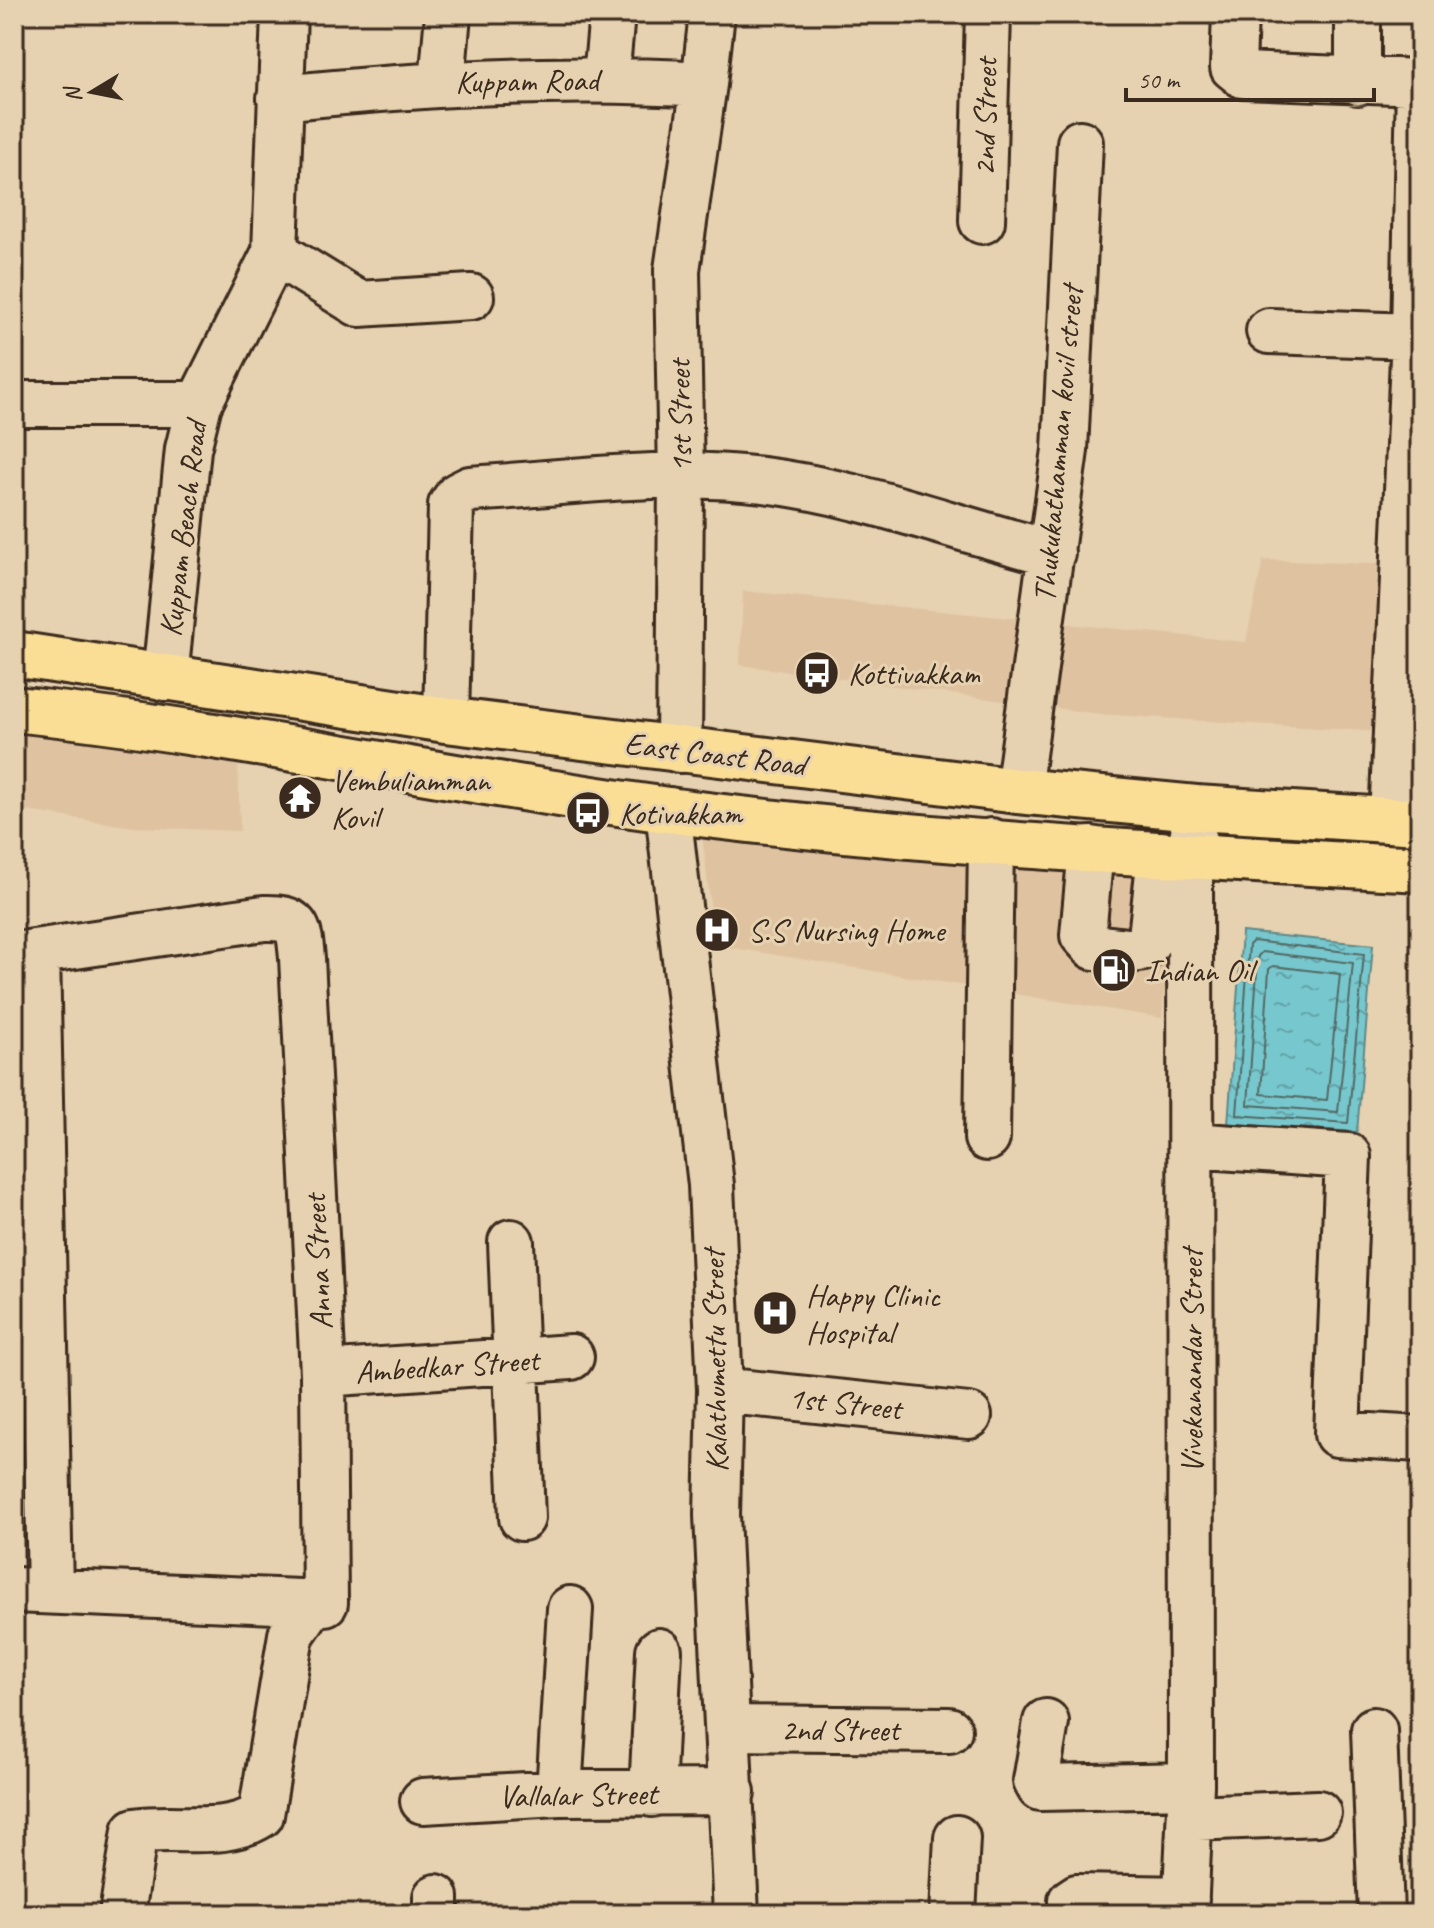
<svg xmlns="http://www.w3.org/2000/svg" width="1434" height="1928" viewBox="0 0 1434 1928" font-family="Caveat,sans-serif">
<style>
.built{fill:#dfc3a1}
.water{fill:url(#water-ripples);stroke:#5f8988;stroke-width:2}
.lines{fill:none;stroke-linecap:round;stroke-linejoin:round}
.shore{stroke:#536964;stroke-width:2}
.minor-casing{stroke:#3b2a1e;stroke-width:50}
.major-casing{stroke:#3b2a1e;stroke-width:50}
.minor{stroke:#e6d1b0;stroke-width:44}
.major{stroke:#fbde96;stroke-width:44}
.labels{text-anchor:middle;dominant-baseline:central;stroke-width:6;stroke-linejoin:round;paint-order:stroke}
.street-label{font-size:32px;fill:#3b2a1e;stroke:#e6d1b0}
.poi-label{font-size:32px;fill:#3b2a1e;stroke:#e6d1b0;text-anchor:start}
</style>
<defs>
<pattern id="water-ripples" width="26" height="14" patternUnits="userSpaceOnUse" patternTransform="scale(2)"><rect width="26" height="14" fill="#77c8ce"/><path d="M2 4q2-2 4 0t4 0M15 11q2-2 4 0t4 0" fill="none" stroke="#63a3a7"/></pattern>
</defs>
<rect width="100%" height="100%" fill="#e6d1b0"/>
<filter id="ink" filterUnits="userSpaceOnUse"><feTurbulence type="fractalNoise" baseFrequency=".0125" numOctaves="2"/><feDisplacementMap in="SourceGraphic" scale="16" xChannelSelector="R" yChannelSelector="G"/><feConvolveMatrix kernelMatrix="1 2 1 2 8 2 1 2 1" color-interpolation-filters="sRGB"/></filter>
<g filter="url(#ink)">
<path class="built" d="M1263 560 1403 565 1396 733 1099 714 740 665 743 591 1246 642Z
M14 733 68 735 238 764 240 831 133 827 14 809Z
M702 833 1173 874 1162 1018 715 945Z"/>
<path class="water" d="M1242 932 1373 945 1357 1132 1228 1124Z"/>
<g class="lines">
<path class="shore" d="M1253 941 1364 954 1348 1123 1237 1115 1249 945Z
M1262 952 1353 963 1338 1112 1248 1105 1258 956Z
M1273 966 1340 974 1327 1100 1261 1094 1269 969Z"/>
<g class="minor-casing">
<path id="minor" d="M1235 14 1233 67 1243 75 1420 82
M606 78 612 14
M1358 82V14
M442 83 448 14
M280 98C422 84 561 75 704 84L712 14
M982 221 988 14
M275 252 359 304 471 297
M1269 331 1414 336
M14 404H199
M165 678 188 449 199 404 275 252 284 14
M446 720 451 505 458 495 470 489C566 483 667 468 763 480 862 492 955 529 1052 553
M679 750 681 476 677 270 704 84
M1018 791 1065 450 1080 143
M668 810 711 1185 720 1390 717 1515 736 1914
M1392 820 1414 336 1419 82
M1091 849 1083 935 1094 947 1127 951 1144 948 1151 937 1160 854
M37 953 50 1590
M14 955 264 918C298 917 299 926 302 958L323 1374 325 1603 14 1590
M987 1138 991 841
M1191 1145 1348 1156 1337 1434 1420 1439
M511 1242 522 1518
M323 1374 571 1357
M720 1390 969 1416
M1046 1722 1036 1781 1040 1788 1191 1785
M730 1728 949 1730
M1374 1730 1381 1914
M559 1793 570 1609
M652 1794 659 1651
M423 1801 559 1793 732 1792
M1191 1818 1318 1813
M122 1914 135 1831C177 1824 224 1839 261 1815L291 1635 313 1603
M436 1914V1897
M953 1914 957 1838
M1072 1914 1071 1901 1077 1897 1186 1899
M1185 1914 1191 1785 1190 857 1196 808"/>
</g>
<g class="major-casing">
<path id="major" d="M14 654 446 720 1018 791 1196 808 1420 822
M14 709C234 732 449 781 668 810 917 843 1169 855 1420 869"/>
</g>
<use href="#minor" class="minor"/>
<use href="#major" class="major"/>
</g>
</g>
<defs>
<g id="bus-disc" transform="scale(2.3)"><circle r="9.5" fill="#3b2a1e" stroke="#e6d1b0"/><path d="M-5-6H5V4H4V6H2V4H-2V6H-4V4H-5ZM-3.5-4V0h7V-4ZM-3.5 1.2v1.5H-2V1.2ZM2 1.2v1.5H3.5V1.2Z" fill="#fff"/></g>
<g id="temple-disc" transform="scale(2.3)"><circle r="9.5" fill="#3b2a1e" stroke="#e6d1b0"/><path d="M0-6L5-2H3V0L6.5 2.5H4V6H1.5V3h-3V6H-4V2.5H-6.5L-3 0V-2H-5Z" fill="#fff"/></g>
<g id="hospital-disc" transform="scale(2.3)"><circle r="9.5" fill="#3b2a1e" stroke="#e6d1b0"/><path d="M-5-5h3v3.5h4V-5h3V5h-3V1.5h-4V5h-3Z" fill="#fff"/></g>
<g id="fuel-disc" transform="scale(2.3)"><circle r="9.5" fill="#3b2a1e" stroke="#e6d1b0"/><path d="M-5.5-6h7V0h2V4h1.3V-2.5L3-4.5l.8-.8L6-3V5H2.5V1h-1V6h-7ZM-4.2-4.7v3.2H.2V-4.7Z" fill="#fff"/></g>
</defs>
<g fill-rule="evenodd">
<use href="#bus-disc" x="817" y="673"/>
<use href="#temple-disc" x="300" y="798"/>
<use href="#bus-disc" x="588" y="813"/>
<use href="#hospital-disc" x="717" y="930"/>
<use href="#fuel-disc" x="1114" y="970"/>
<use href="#hospital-disc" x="775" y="1313"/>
</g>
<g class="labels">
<g class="street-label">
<text transform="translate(527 81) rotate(-1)">Kuppam Road</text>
<text transform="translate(985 117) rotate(-89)">2nd Street</text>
<text transform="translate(680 416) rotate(-91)">1st Street</text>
<text transform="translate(1058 444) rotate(-85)">Thukukathamman kovil street</text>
<text transform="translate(183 529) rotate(-83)">Kuppam Beach Road</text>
<text transform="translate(715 754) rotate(7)">East Coast Road</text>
<text transform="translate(318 1262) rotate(-93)">Anna Street</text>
<text transform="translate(715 1361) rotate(-91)">Kalathumettu Street</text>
<text transform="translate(1191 1361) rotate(-90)">Vivekanandar Street</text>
<text transform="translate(447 1366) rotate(-4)">Ambedkar Street</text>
<text transform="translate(845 1403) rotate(6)">1st Street</text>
<text x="840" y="1729">2nd Street</text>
<text transform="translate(578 1795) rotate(-1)">Vallalar Street</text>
</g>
<g class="poi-label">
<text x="848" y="673">Kottivakkam</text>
<text x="331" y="780">Vembuliamman<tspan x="331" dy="37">Kovil</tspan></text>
<text x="619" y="813">Kotivakkam</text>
<text x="748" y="930">S.S Nursing Home</text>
<text x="1145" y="970">Indian Oil</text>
<text x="806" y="1295">Happy Clinic<tspan x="806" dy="37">Hospital</tspan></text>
</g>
</g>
<rect width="1434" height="1928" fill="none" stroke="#e6d1b0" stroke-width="48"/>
<rect x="24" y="24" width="1386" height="1880" fill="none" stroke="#3b2a1e" stroke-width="3" filter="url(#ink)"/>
<g transform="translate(92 92) rotate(260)" stroke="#e6d1b0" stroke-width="6" paint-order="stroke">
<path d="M0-6L14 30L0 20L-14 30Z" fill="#3b2a1e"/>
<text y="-12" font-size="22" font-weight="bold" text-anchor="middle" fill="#3b2a1e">N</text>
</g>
<path d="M1126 88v12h248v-12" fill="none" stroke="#3b2a1e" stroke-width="4"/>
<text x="1138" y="88" font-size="24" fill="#3b2a1e" stroke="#e6d1b0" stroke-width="6" paint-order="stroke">50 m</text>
</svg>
